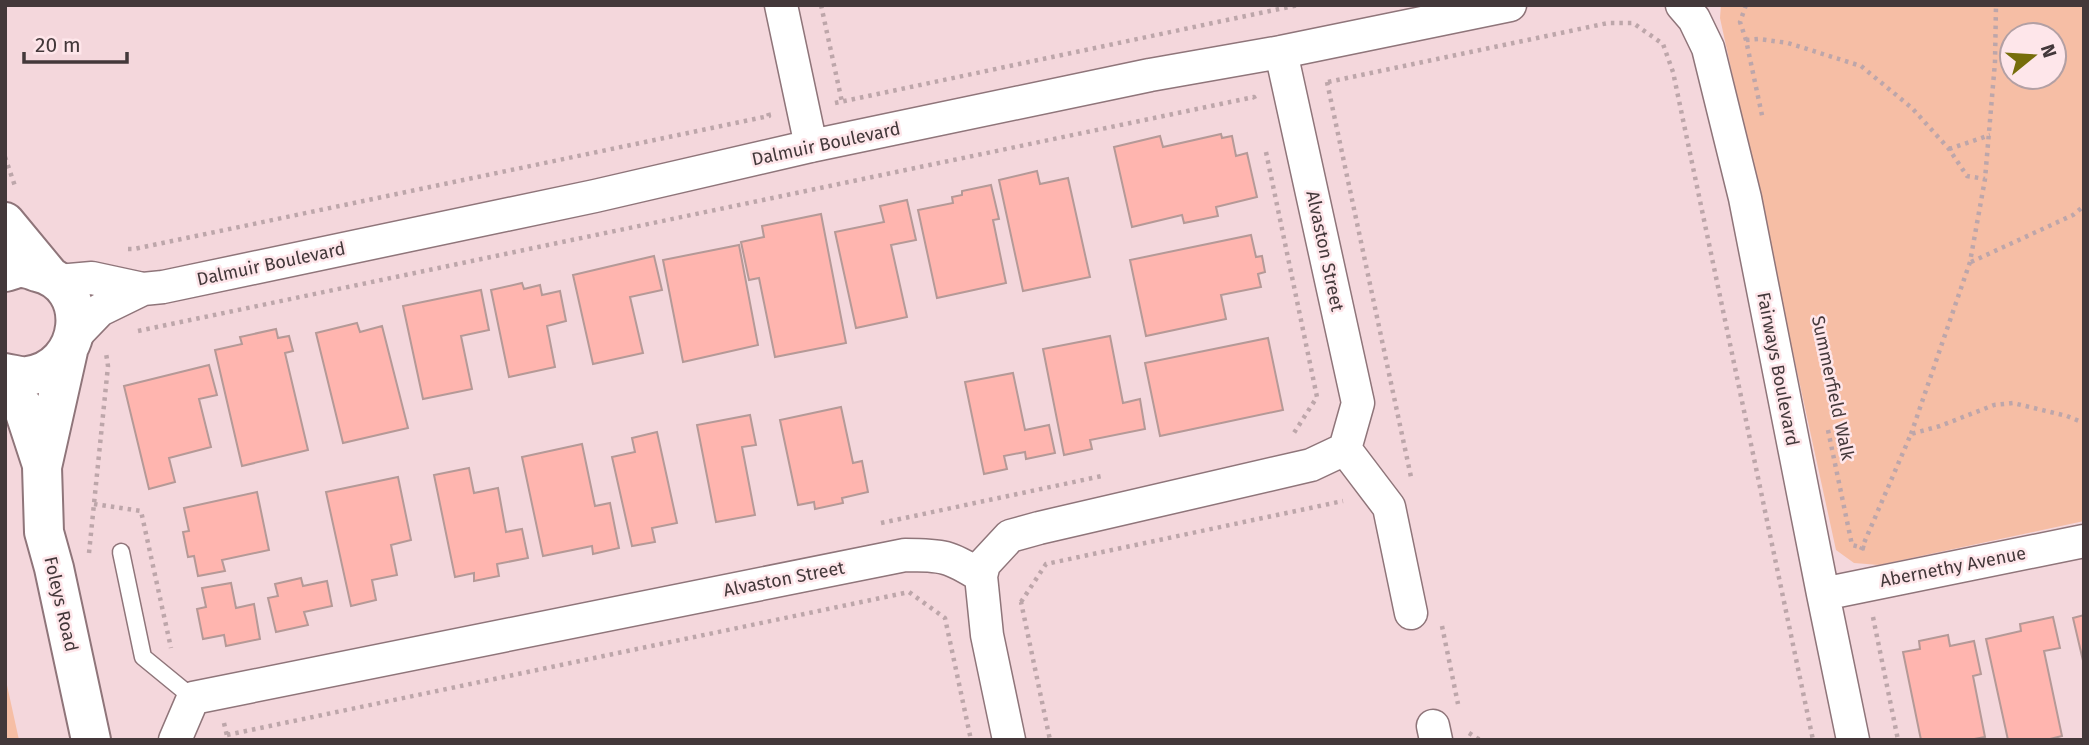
<svg xmlns="http://www.w3.org/2000/svg" width="2089" height="745" viewBox="0 0 2089 745" font-family="'Fira Sans',sans-serif">
<style>
.green{fill:#f6bea5;fill-rule:evenodd}
.building{fill:#ffb5af;stroke:#b59997;stroke-width:2}
.lines{fill:none;stroke-linecap:round;stroke-linejoin:round}
.lane-casing{stroke:#8f757a;stroke-width:19}
.street-casing{stroke:#8f757a;stroke-width:35}
.secondary-casing{stroke:#8f757a;stroke-width:42}
.path{stroke:#bda6aa;stroke-width:4.5;stroke-dasharray:3.5 5;stroke-linecap:butt}
.lane{stroke:#fff;stroke-width:16}
.street{stroke:#fff;stroke-width:32}
.secondary{stroke:#fff;stroke-width:38}
.labels{text-anchor:middle;dominant-baseline:central;stroke-width:5;stroke-linejoin:round;paint-order:stroke}
.street-label{font-size:18px;fill:#43383a;stroke:#fee6ea}
</style>
<rect width="100%" height="100%" fill="#f4d7dc"/>
<path class="green" d="M1721 5H2084V521L1879 565 1854 563 1836 550 1720 18ZM2012 35H2054V77H2012Z
M5 676 19 740H5Z"/>
<path class="building" d="M1221 134 1222 138 1232 136 1236 156 1247 153 1257 197 1216 207 1218 216 1184 223 1182 215 1132 227 1114 147 1160 136 1163 147Z
M1037 171 1040 184 1068 178 1090 277 1023 291 999 180Z
M991 185 999 219 993 220 1006 283 937 298 918 210 953 203 952 197 962 195V191Z
M907 200 916 240 891 245 907 317 856 328 835 232 884 222 880 206Z
M821 214 846 343 775 357 759 278 749 280 741 242 764 237 762 226Z
M1251 235 1256 257 1262 256 1265 272 1258 274 1261 287 1221 295 1226 319 1146 336 1130 260Z
M739 245 758 345 683 362 663 260Z
M654 256 662 290 630 297 643 353 593 364 573 275Z
M522 283 524 289 540 285 542 295 560 291 566 321 547 326 555 367 509 377 491 290Z
M481 290 489 330 461 336 472 389 423 399 403 306Z
M357 323 360 332 382 326 408 428 343 443 316 333Z
M276 329 278 338 289 336 293 351 285 353 308 450 242 466 215 350 242 344 240 337Z
M1110 336 1123 403 1140 399 1145 429 1090 440 1092 449 1064 455 1043 349Z
M1268 338 1283 410 1160 436 1145 363Z
M209 365 217 395 199 399 211 447 169 458 175 482 149 489 124 386Z
M1013 373 1025 430 1049 425 1055 453 1026 459 1025 452 1004 456 1007 469 984 474 965 382Z
M841 407 853 463 862 461 868 492 842 498 843 503 815 509 814 502 798 505 780 420Z
M750 415 756 445 742 447 755 515 716 522 697 425Z
M657 432 677 523 652 528 655 542 632 546 612 457 635 452 632 438Z
M582 444 595 506 610 503 619 548 593 554 592 546 543 556 522 457Z
M469 468 474 493 498 488 506 532 522 529 528 558 497 564 499 576 474 581V573L455 577 434 475Z
M398 477 411 540 391 545 397 575 372 580 376 600 351 606 326 492Z
M257 492 269 550 222 560 225 571 198 576 194 556 188 557 183 532 189 531 184 508Z
M301 578 303 586 327 581 332 606 304 612 308 625 276 632 268 598 278 596 275 584Z
M231 583 236 608 254 604 260 639 226 646 224 635 203 639 197 609 206 607 202 588Z
M2084 615V665L2073 618Z
M2053 617 2060 648 2044 651 2062 736 2046 740H2008L1986 639 2021 631 2020 624Z
M1948 635 1950 646 1974 641 1981 674 1973 676 1985 737 1969 740H1921L1903 652 1920 649 1919 641Z"/>
<g class="lines">
<g class="lane-casing">
<path id="lane" d="M121 552 143 657 193 698"/>
</g>
<g class="street-casing">
<path id="street" d="M781 5 811 146
M1682 5 1694 19 1708 48 1745 198 1823 594 1853 740
M58 281 92 278 143 289 163 287 595 196 811 146 1150 75 1281 52 1510 5
M74 337 100 310 143 289
M1345 449 1389 507 1411 613
M981 576 987 635 1009 740
M1823 594 2084 541
M1433 726 1436 740
M175 740 193 698 905 555C943 555 949 556 981 576L984 564 1010 536 1039 528 1311 465 1345 449 1358 403 1281 52"/>
</g>
<g class="secondary-casing">
<path id="secondary" d="M5 222 48 274
M5 272C10 271 16 268 21 268 26 268 32 270 37 272 94 285 85 369 27 376 20 377 12 374 5 373
M68 351 42 467 44 532 54 568 91 740
M5 379 23 407 42 465"/>
</g>
<path class="path" d="M821 5 842 102
M1746 5 1740 22 1746 40 1763 120
M1746 40 1759 39 1788 43 1861 66 1912 108 1949 149 1967 176 1985 179
M1327 82 1411 477
M1328 82 1608 23H1633L1663 44 1673 72 1813 740
M835 103 1298 5
M1949 149 1990 135
M1266 152 1317 397 1292 436
M5 157 16 189
M128 249H134L769 116 768 112
M1971 262 2073 215 2084 206
M138 331 1254 97 1255 99
M1828 430 1852 545 1868 549
M1911 434 1970 262 1985 179 1995 62 1996 5
M94 504 141 511 171 648
M881 523 1102 476
M1861 550 1911 434 1940 426 1994 405 2013 403 2067 416 2084 423
M89 553 108 366 106 353
M1020 602H1021L1050 740
M1021 602 1046 564 1343 501
M1873 617 1898 740
M1442 626 1458 704
M224 723 228 740
M1469 733 1480 740
M227 735 909 592 945 618 971 740"/>
<use href="#lane" class="lane"/>
<use href="#street" class="street"/>
<use href="#secondary" class="secondary"/>
</g>
<g class="labels">
<g class="street-label">
<text transform="translate(826 144) rotate(-12)">Dalmuir Boulevard</text>
<text transform="translate(1325 251) rotate(78)">Alvaston Street</text>
<text transform="translate(271 264) rotate(-12)">Dalmuir Boulevard</text>
<text transform="translate(1778 369) rotate(79)">Fairways Boulevard</text>
<text transform="translate(1833 388) rotate(78)">Summerfield Walk</text>
<text transform="translate(1953 567) rotate(-11)">Abernethy Avenue</text>
<text transform="translate(784 579) rotate(-11)">Alvaston Street</text>
<text transform="translate(61 604) rotate(77)">Foleys Road</text>
</g>
</g>
<rect width="2089" height="745" fill="none" stroke="#43383a" stroke-width="14"/>
<g transform="translate(2033 56) rotate(72)"><circle r="33" fill="#fee6ea" stroke="#b3a0a4" stroke-width="2"/>
<path d="M0-5L12 26L0 18L-12 26Z" fill="#766d0a"/>
<text y="-10" font-size="19" font-weight="bold" text-anchor="middle" fill="#43383a">N</text>
</g>
<path d="M24 52v10h103v-10" fill="none" stroke="#43383a" stroke-width="3.5"/>
<text x="35" y="52" font-size="21" fill="#43383a" stroke="#fee6ea" stroke-width="5" paint-order="stroke">20 m</text>
</svg>
